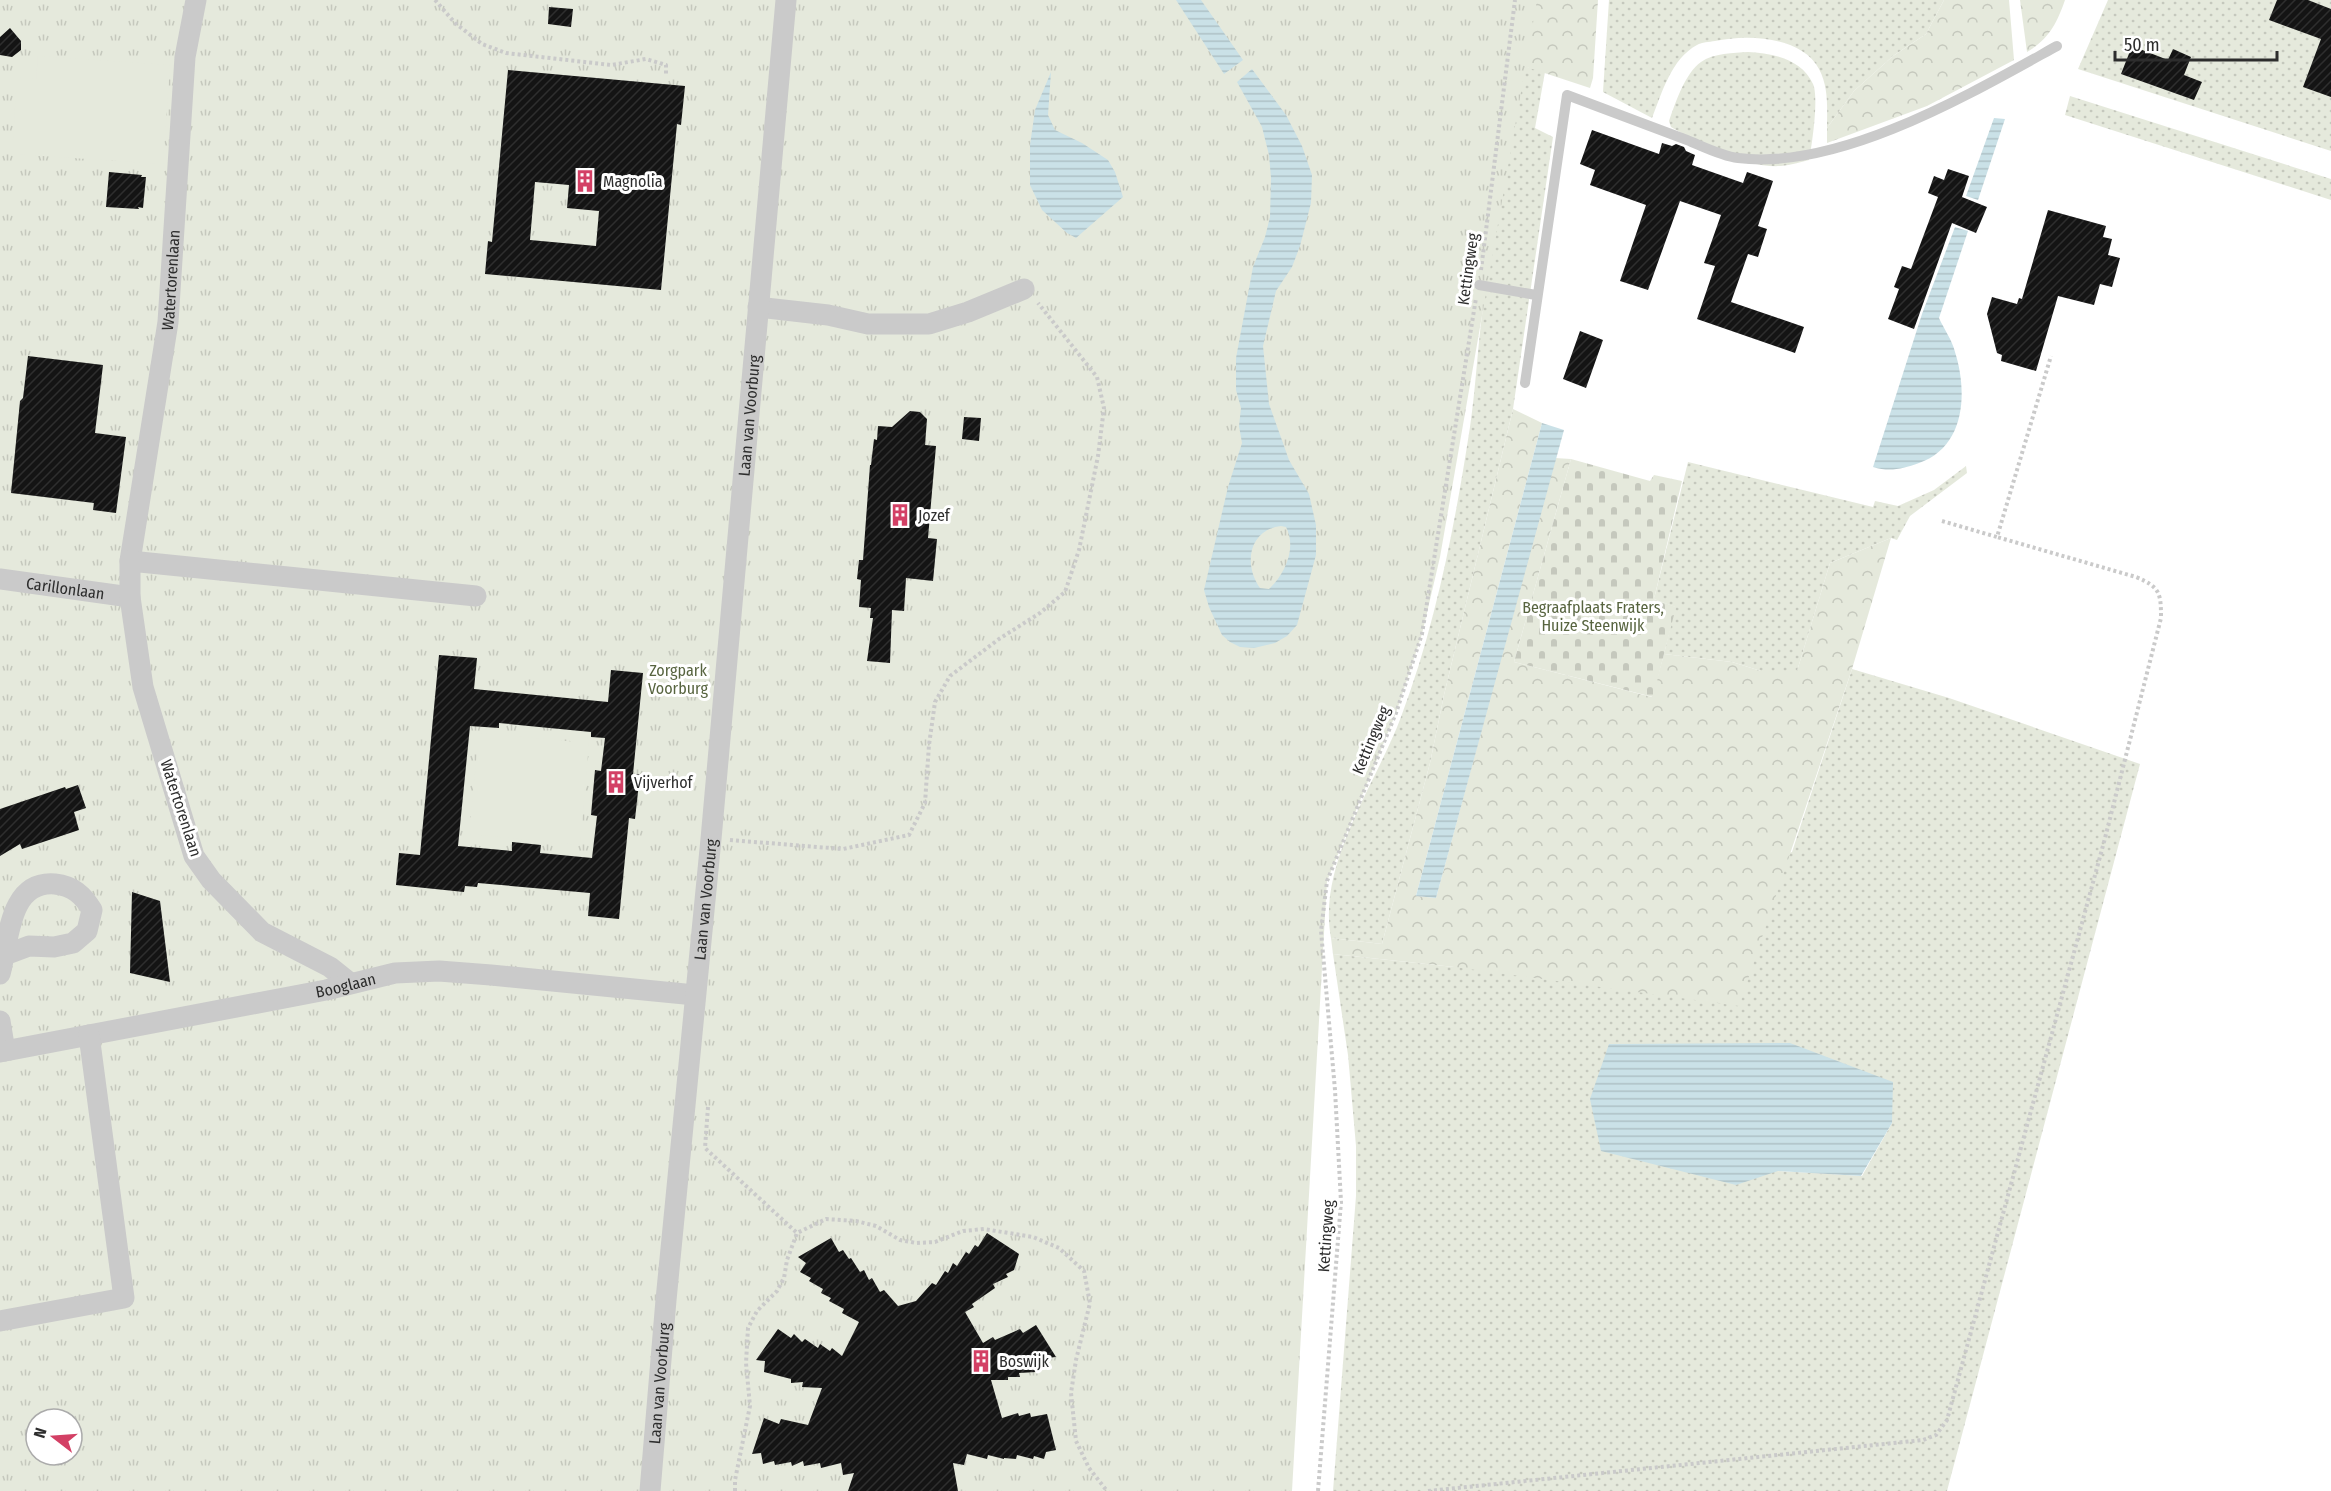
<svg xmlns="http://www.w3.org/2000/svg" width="2331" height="1491" viewBox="0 0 2331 1491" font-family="'Fira Sans Condensed',sans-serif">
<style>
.grass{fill:url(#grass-dots);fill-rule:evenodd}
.forest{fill:url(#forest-crowns)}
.cemetery{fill:url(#cemetery-stones)}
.park{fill:url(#park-tufts);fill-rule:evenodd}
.garden{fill:#e5e9dc}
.water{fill:url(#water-rules);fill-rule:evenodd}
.building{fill:url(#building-hatch);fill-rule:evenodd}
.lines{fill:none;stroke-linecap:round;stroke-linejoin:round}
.path{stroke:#cacaca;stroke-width:4;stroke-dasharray:3 3;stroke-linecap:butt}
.lane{stroke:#cacaca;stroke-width:10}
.street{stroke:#cacaca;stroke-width:21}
.labels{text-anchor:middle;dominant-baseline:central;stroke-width:6;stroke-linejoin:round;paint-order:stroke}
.poi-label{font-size:16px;fill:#2d2d2d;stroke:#fff;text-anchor:start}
.street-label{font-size:16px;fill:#2d2d2d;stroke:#fff}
.park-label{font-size:16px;fill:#57643f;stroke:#fff}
</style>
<defs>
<pattern id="grass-dots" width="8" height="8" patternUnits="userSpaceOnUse" patternTransform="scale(1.5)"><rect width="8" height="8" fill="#e5e9dc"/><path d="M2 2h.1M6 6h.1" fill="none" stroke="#c5c8bd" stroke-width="1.8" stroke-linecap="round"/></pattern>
<pattern id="forest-crowns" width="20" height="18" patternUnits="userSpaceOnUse" patternTransform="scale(1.5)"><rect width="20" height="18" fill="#e5e9dc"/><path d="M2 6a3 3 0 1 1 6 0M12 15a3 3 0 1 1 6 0" fill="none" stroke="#c5c8bd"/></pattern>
<pattern id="cemetery-stones" width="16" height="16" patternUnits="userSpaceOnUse" patternTransform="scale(1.5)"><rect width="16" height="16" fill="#e5e9dc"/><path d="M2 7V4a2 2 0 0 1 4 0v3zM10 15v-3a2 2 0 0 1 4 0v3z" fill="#c5c8bd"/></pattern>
<pattern id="park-tufts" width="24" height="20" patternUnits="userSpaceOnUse" patternTransform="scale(1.5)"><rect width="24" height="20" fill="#e5e9dc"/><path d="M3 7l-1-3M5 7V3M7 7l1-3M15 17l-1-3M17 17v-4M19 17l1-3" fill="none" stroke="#c5c8bd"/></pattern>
<pattern id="water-rules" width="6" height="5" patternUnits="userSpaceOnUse" patternTransform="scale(1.5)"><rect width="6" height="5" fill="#cae1e7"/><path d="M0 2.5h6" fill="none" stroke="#aec1c6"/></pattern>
<pattern id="building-hatch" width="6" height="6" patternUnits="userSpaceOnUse" patternTransform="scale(1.5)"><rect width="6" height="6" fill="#141414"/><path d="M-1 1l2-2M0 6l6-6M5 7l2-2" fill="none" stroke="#2e2e2e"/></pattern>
</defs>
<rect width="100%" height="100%" fill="#fff"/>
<path class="grass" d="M1609 0H1944L1926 34 1893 56 1854 91 1827 128C1827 108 1829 88 1819 69 1802 36 1747 34 1715 41 1709 42 1702 42 1697 45 1671 59 1662 93 1652 118L1603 92Z
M2108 0H2331V151L2078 69Z
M1748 52C1772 53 1802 59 1813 84 1819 97 1812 145 1809 160 1800 162 1791 165 1781 166 1749 169 1699 143 1671 127L1669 121C1675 104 1685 73 1701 62 1713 53 1734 53 1748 52Z
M1517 64 1545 72 1535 128 1553 137 1513 409 1444 695 1430 763 1382 944 1331 938C1317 864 1376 784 1401 717 1436 624 1455 525 1470 427 1475 393 1477 358 1481 323 1492 237 1505 150 1517 64Z
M2070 96 2331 179V200L2065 115Z
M1688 462 1873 507 1875 501 1898 506 1934 490 1966 466 1967 473 1910 516 1897 540 1891 538 1830 563 1797 671H1761L1732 662 1664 654 1675 607 1654 599Z
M1852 669 1949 698 2140 764 1947 1491H1333L1356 1196V1146L1348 1055 1333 954 1454 967 1792 852ZM1892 1123 1862 1176 1777 1171Z"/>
<path class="forest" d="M1523 0H1598L1593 78 1590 88 1517 64Z
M1944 0H2009L2014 60 1927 106 1827 143V128L1854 91 1893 56 1926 34Z
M2020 0H2065C2057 23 2049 39 2027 52Z
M1513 409 1542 423 1416 896 1436 898 1555 458 1571 459 1514 662 1652 697 1664 654 1732 662 1761 671H1797L1830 563 1891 538 1852 669 1739 1006 1454 967 1333 954 1331 938 1382 944 1430 763 1444 695Z"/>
<path class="cemetery" d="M1571 459 1650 481 1654 475 1682 481 1654 599 1676 607 1653 697 1514 662Z"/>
<path class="park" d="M0 0H1537L1440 557 1422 634 1396 713 1327 881 1292 1491H0ZM36 1419H72V1455H36Z"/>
<path class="garden" d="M38 56 170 65 163 164 12 154 17 77 36 79Z
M479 733 589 743 580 845 469 834Z"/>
<path class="water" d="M1176 0H1201L1243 60 1224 74Z
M1252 69 1286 115 1302 146 1312 175 1311 203 1300 246 1292 267 1276 291 1263 346 1269 404 1289 460 1309 494 1316 525V555L1297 625 1287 636 1275 643 1254 648 1240 647 1230 642 1222 635 1209 607 1204 590 1228 487 1242 443 1239 426 1241 408 1236 390V358L1253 267 1265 237 1270 217 1271 178 1269 155 1262 127 1237 82ZM1281 526 1286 527C1297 548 1285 574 1269 589L1260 588C1243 564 1249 530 1281 526Z
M1051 72 1048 115 1055 130 1082 143 1108 160 1115 172 1123 197 1076 238 1067 233 1042 210 1030 185V145L1035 110Z
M1994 118 2005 119 1978 200 1966 196Z
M1955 227 1968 231 1939 318C1944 329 1952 340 1955 352 1968 393 1965 447 1919 463 1902 469 1890 472 1873 467L1922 314Z
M1542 423 1564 430 1436 898 1416 896Z
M1790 1043 1893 1082 1892 1123 1861 1176 1778 1171 1736 1185 1601 1151 1590 1099 1609 1044Z"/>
<path class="building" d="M2277 0H2308L2331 9V97L2303 87 2321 39 2269 20Z
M549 7 573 9 571 27 548 24Z
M10 28 21 41V50L12 57 0 55V37Z
M2132 46 2168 60 2173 49 2191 57 2184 75 2202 82 2194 100 2121 74Z
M508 70 685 86 681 125 677 124 661 290 485 274 488 241 492 242ZM535 182 569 185 567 208 599 211 596 246 530 240Z
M1592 130 1659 154 1662 143 1672 146 1676 144 1684 147 1686 151 1695 155 1692 165 1743 183 1747 172 1773 181 1758 226 1767 229 1758 257 1748 254 1731 302 1804 327 1795 353 1697 319 1715 266 1704 263 1721 215 1680 201 1648 290 1620 281 1646 205 1590 185 1595 170 1580 164Z
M1948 169 1969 176 1962 197 1987 207 1976 233 1952 223 1914 329 1888 319 1899 289 1894 287 1902 266 1911 269 1938 197 1928 193 1934 176 1944 180Z
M109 172 142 175 141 177H146L143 208 138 207 139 209 106 207Z
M2048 210 2106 226 2103 237 2112 239 2108 255 2120 258 2112 287 2100 284 2094 305 2058 296 2036 371 2001 361 2002 355 1997 353 1987 314 1992 297 2017 304 2019 298 2022 299Z
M1580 331 1603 340 1586 388 1563 379Z
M28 356 103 365 95 433 126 437 116 513 93 510 94 503 11 493 20 401 23 398Z
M910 411 920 412 927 419 925 445 936 446 928 538 937 539 933 581 906 578 904 611 892 610 890 663 867 661 873 618H870L871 608 859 607 861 580 857 579 859 560H863L870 465H871L874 439 877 440 878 426 892 427Z
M964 417 981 418 979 441 962 439Z
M439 655 477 658 474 689 608 702 611 670 643 673 633 774H640L635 819 629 818 619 919 588 916 590 893 478 883 477 887 465 886 464 892 396 885 399 853 420 855ZM499 723 591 732V737L605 738 601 771 595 770 591 815 597 816 592 858 540 853 541 845 512 842V851L458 846 470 726 499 728Z
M78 785 86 808 74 812 79 830 22 849 20 844 0 856V809L65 787 66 789Z
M132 892 160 901 170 982 130 973Z
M987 1233 1019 1254 1014 1270 1006 1274 1008 1277 993 1284 995 1288 972 1304 974 1307 965 1312 983 1343 993 1337 995 1340 1020 1329 1023 1333 1036 1325 1056 1357 1047 1358V1369H1036V1372L1019 1373 1020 1377H1008V1380H991L1002 1418 1018 1413 1019 1416 1030 1413 1031 1417 1047 1414 1056 1450 1046 1452 1044 1459 1034 1456 1033 1459 1017 1455 1016 1459 1004 1458V1459L988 1455 987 1459 967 1454 964 1465 953 1463 958 1491H848L854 1473 843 1475 841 1463 821 1468 820 1463 804 1466 803 1461 792 1466 791 1462 775 1465 774 1461 763 1464 761 1453 752 1454 764 1418 779 1424 781 1419 808 1425 822 1388 802 1387 803 1382 791 1383V1379L764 1372 765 1361 756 1360 778 1329 791 1338 794 1334 802 1342 805 1339 818 1348 820 1344 830 1351 832 1348 842 1356 859 1322 842 1313 844 1309 829 1301 831 1298 821 1293 823 1289 809 1281 811 1278 800 1272 806 1263 798 1257 831 1238 839 1252 843 1250 849 1259 851 1258 860 1272 864 1270 869 1280 872 1278 880 1292 884 1290 898 1306 916 1301 932 1283 936 1285 945 1271 948 1273 953 1263 957 1266 966 1252 969 1254 975 1245 978 1247Z"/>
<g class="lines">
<path class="path" d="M435 0 455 23 482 44 506 53 611 65 646 59 666 65V75
M1481 270 1515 0
M1942 521 1997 537 2051 356
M730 840 843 849 909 835 925 803 929 745 935 702 950 676 999 639 1040 613 1065 592 1079 550 1098 456 1104 408 1097 377 1038 303
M708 1107 705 1148 797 1233
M735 1491V1480L750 1406 746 1363 748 1328 757 1311 777 1291 784 1278 787 1260 797 1233 826 1219 856 1221 876 1226 900 1240 916 1243 935 1242 963 1231 984 1229 1033 1237 1059 1248 1084 1271 1090 1303 1076 1360 1071 1393 1076 1441 1089 1468 1107 1491
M1318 1491 1341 1202 1335 1090 1321 931 1327 881 1396 713 1422 634 1476 298
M1428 1491 1923 1440 1936 1435 1947 1420 2104 842 2161 618C2161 593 2160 587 2136 577L1997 537"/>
<path class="lane" d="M1479 285 1536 295
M1525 383 1567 95C1607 110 1647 125 1687 140 1702 146 1721 156 1738 158 1839 171 1970 94 2057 46"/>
<g class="street">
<path d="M758 307 828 315 868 324H929L968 312 1024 289"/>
<path id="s1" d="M130 561 168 322 185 57 196 0"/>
<path id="s2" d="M0 579 130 597"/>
<path d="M0 974C9 942 8 880 55 884 73 886 83 895 92 910L87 931 73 943 54 947 29 946 5 955"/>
<path d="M350 983 330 967 262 932 211 880 194 856 143 687 130 597V561L476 596"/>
<path d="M0 1021 5 1051"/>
<path id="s3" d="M0 1052 326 990 395 973 439 971 491 975 695 995"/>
<path d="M0 1321 124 1298 89 1035"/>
<path id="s4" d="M650 1491 666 1300 711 839 786 0"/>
</g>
</g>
<defs>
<g id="building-bare" transform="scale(1.8)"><path d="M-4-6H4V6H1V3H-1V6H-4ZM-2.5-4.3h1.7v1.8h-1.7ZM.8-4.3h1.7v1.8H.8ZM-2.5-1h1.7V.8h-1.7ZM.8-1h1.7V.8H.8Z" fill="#d34065" stroke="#fff" stroke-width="2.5" paint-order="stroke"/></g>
</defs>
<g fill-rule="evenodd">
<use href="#building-bare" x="585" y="181"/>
<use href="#building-bare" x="900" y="515"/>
<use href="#building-bare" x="616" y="782"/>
<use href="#building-bare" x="981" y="1361"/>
</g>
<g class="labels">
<g class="poi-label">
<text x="603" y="181">Magnolia</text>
<text x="918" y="515">Jozef</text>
<text x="634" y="782">Vijverhof</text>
<text x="999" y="1361">Boswijk</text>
</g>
<g class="street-label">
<text transform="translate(1468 269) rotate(-82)">Kettingweg</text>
<text stroke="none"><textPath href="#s1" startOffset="284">Watertorenlaan</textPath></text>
<text stroke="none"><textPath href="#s4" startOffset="1080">Laan van Voorburg</textPath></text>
<text stroke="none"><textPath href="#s2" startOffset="66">Carillonlaan</textPath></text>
<text transform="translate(1371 740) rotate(-67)">Kettingweg</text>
<text transform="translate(181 808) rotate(72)">Watertorenlaan</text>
<text stroke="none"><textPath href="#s4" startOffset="594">Laan van Voorburg</textPath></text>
<text stroke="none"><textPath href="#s3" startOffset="352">Booglaan</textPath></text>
<text transform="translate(1326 1236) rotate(-86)">Kettingweg</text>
<text stroke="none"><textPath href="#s4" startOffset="108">Laan van Voorburg</textPath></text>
</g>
<g class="park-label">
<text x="1593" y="607">Begraafplaats Fraters,<tspan x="1593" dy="18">Huize Steenwijk</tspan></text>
<text x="678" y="670">Zorgpark<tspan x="678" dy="18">Voorburg</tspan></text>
</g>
</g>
<g transform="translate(54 1437) rotate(287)"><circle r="28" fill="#ffffff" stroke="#ababab" stroke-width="1.5"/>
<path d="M0-4.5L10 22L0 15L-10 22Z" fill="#d34065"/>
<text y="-9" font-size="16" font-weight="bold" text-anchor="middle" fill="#2d2d2d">N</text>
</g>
<path d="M2115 51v9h162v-9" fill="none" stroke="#2d2d2d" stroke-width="3"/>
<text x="2124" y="51" font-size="18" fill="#2d2d2d" stroke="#ffffff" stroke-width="4.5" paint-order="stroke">50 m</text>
</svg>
